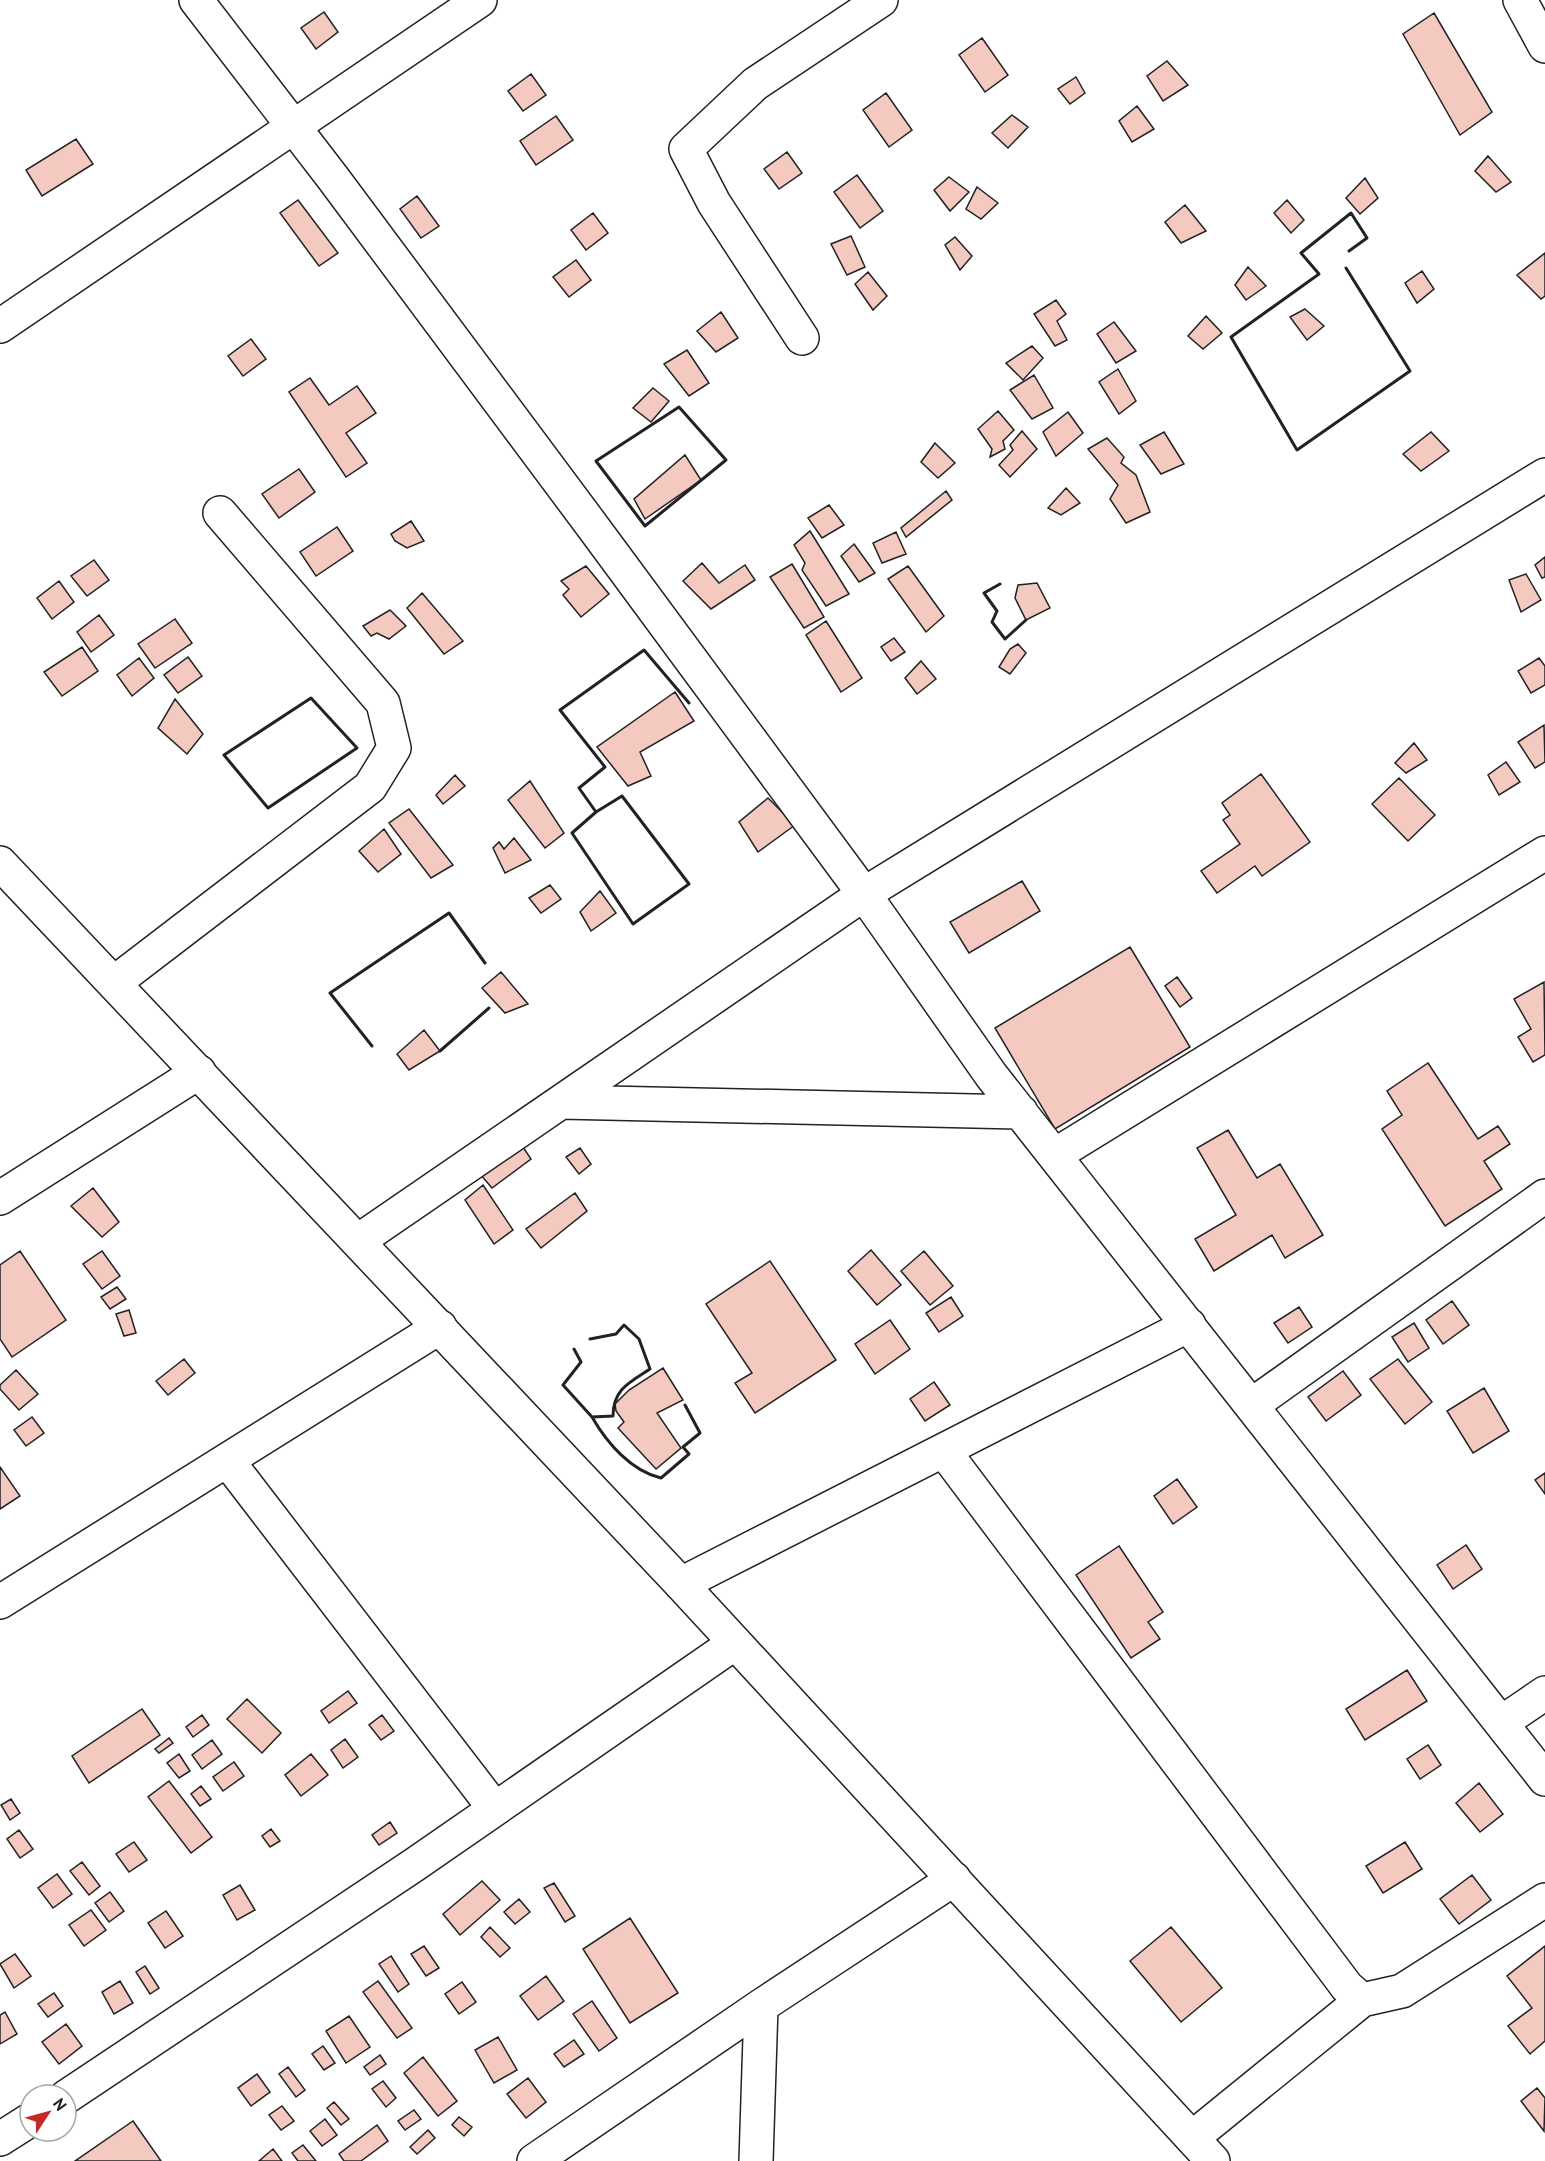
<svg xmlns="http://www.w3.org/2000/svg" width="1545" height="2161" viewBox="0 0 1545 2161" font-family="'PT Sans',sans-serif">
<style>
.building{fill:#f3c9c0;stroke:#222;stroke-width:1.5}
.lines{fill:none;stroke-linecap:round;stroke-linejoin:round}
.minor-casing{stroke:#222;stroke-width:36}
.major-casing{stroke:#222;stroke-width:36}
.minor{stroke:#fff;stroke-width:33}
.major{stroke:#fff;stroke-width:33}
.wall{stroke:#222;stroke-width:3}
</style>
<rect width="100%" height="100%" fill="#fff"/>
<path class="building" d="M324 12 338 32 316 49 301 28Z
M1434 13 1492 112 1460 135 1403 34Z
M982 38 1008 75 985 92 959 55Z
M1167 61 1188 85 1163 101 1147 76Z
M531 74 546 95 523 111 508 91Z
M1076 77 1085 93 1070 104 1058 89Z
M886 93 912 130 889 147 863 110Z
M1137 106 1154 129 1132 142 1119 121Z
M1012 115 1028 127 1008 148 992 133Z
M556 116 573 140 536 165 520 141Z
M76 139 93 164 42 196 26 170Z
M787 152 802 173 779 189 764 169Z
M1488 156 1511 182 1496 192 1475 171Z
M857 175 883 211 860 228 834 192Z
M949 177 969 192 950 211 934 190Z
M1365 178 1378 198 1360 214 1346 198Z
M977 187 998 203 981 219 966 209Z
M417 196 439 226 421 238 400 209Z
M298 200 338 253 319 266 280 213Z
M1287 200 1304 220 1291 233 1274 213Z
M1185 205 1206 231 1181 243 1165 222Z
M593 213 608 233 586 250 571 230Z
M851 236 865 267 847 275 831 244Z
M955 237 972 256 960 270 945 245Z
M1545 253V296L1541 299 1517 275Z
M576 260 591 280 569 297 553 277Z
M1248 267 1266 286 1246 300 1235 285Z
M1422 271 1434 289 1417 303 1405 283Z
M868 272 887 296 873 310 855 284Z
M1056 300 1066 314 1057 321 1067 340 1055 346 1034 314Z
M1305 309 1324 326 1307 340 1290 317Z
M721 312 738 338 716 352 697 331Z
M1206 316 1222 333 1203 349 1188 336Z
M1114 322 1136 351 1116 363 1097 334Z
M251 339 266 359 243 376 228 356Z
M1032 346 1043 358 1023 380 1006 363Z
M687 350 709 383 689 396 664 364Z
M1118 369 1136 401 1119 414 1099 382Z
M1034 375 1053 408 1032 419 1010 390Z
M310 378 329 405 357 386 376 413 346 433 367 463 346 477 289 392Z
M653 388 669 401 651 422 633 408Z
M998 411 1014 430 1003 441 1005 449 990 457 992 449 978 429Z
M1068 412 1083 433 1056 456 1043 432Z
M1022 431 1037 449 1010 477 999 465 1013 450 1010 445Z
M1164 432 1184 464 1161 474 1140 445Z
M1431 432 1449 451 1421 471 1403 454Z
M1107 438 1124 457 1121 463 1136 475 1150 512 1126 523 1110 499 1118 485 1088 449Z
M935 443 955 463 938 478 921 462Z
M685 455 701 480 645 519 634 499Z
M299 469 315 492 279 518 262 494Z
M1066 488 1080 503 1061 515 1048 508Z
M946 491 952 500 906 537 901 528Z
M829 505 844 525 822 538 808 518Z
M411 521 424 541 407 548 395 541 391 534Z
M337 527 353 551 316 576 300 552Z
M810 531 849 594 826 606 802 570 805 563 794 545Z
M896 532 906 554 882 563 873 543Z
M854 544 875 573 859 582 841 556Z
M1545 557V577L1542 578 1535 565Z
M94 560 109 580 87 596 71 576Z
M702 563 719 583 745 565 755 580 711 609 683 581Z
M792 564 824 617 804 628 770 577Z
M586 566 609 594 581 617 563 595 569 589 561 581Z
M908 566 944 616 926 632 888 579Z
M1526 574 1541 600 1521 612 1509 580Z
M59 581 74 602 52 619 37 598Z
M1037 583 1050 608 1026 620 1015 598 1018 585Z
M422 593 463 641 444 654 407 608Z
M390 610 406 626 389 639 377 633 371 636 363 626Z
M99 615 114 635 91 652 77 632Z
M175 619 192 643 155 668 138 644Z
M826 621 862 678 841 692 806 635Z
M894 638 905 652 891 661 881 647Z
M1018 644 1026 653 1010 674 999 667 1010 649Z
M82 647 98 671 62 696 44 672Z
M188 657 202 676 178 693 164 675Z
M139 658 154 678 132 696 117 675Z
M1539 658 1545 666V685L1531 693 1518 671Z
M921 661 936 679 917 694 905 678Z
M675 692 694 721 640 752 651 776 628 786 597 747Z
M175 699 203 734 187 754 158 728Z
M1544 725 1545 762 1535 768 1518 742Z
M1414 743 1427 760 1406 773 1395 763Z
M1506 762 1520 782 1499 795 1488 775Z
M1261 774 1310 842 1262 876 1255 866 1217 893 1201 871 1240 844 1223 820 1230 815 1222 803Z
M455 775 465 786 443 804 436 795Z
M1399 778 1435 815 1408 841 1372 804Z
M530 781 564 833 545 848 508 800Z
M768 798 795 825 758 852 739 822Z
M409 809 453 865 431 878 389 823Z
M384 829 401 854 378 872 359 851Z
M514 838 531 860 505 873 493 848 499 842 504 849Z
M1022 881 1040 911 969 953 950 922Z
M550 885 561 899 541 913 529 898Z
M600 891 616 913 591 931 580 912Z
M1130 947 1190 1047 1055 1129 995 1028Z
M501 972 528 1004 505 1013 482 988Z
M1177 977 1192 998 1180 1007 1165 986Z
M1544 982 1545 1055 1533 1062 1518 1037 1531 1029 1514 999Z
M424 1030 440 1051 409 1070 397 1054Z
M1428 1063 1478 1139 1498 1126 1510 1144 1484 1161 1502 1189 1445 1226 1382 1129 1402 1115 1387 1091Z
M1228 1130 1257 1178 1280 1164 1323 1235 1285 1258 1272 1235 1214 1271 1195 1239 1236 1215 1197 1148Z
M521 1144 531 1159 492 1188 480 1174Z
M580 1148 591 1164 579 1174 566 1157Z
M483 1185 513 1230 494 1244 465 1200Z
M93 1188 119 1222 102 1237 71 1206Z
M575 1193 587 1211 541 1248 526 1229Z
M871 1250 901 1285 877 1305 848 1271Z
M20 1251 66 1320 12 1357 0 1339V1265Z
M102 1251 120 1276 102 1289 83 1264Z
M924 1251 953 1286 930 1305 901 1271Z
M770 1261 836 1360 755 1413 735 1383 752 1373 706 1304Z
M117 1287 126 1299 110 1309 101 1297Z
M951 1297 963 1316 939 1332 926 1313Z
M1452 1301 1469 1325 1443 1344 1426 1320Z
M1299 1307 1312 1327 1288 1343 1274 1323Z
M129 1310 136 1333 124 1336 116 1314Z
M890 1320 910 1349 875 1374 855 1344Z
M1414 1323 1429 1348 1408 1362 1392 1337Z
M184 1359 195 1373 168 1395 156 1381Z
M1398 1359 1432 1402 1405 1424 1370 1379Z
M663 1368 683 1400 657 1413 681 1448 656 1469 618 1428 624 1422 616 1411 615 1404 629 1390Z
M16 1370 38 1394 19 1410 0 1389V1385Z
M1343 1371 1361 1395 1326 1421 1308 1397Z
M934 1382 950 1405 925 1421 910 1399Z
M1484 1388 1509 1431 1473 1453 1447 1411Z
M32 1417 44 1433 26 1446 14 1430Z
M0 1467 20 1496 0 1509Z
M1545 1473V1494L1535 1480Z
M1177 1479 1197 1507 1173 1524 1154 1496Z
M1466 1545 1482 1569 1453 1589 1437 1565Z
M1119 1546 1163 1612 1148 1622 1160 1639 1131 1658 1076 1575Z
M1407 1670 1427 1701 1365 1740 1346 1709Z
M348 1691 357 1703 329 1723 321 1711Z
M247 1699 281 1733 262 1753 227 1719Z
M142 1709 160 1735 89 1783 72 1756Z
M202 1715 209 1725 193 1737 186 1727Z
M382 1715 394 1731 381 1740 369 1725Z
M169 1738 173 1743 159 1753 155 1749Z
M345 1739 358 1757 343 1768 331 1750Z
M212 1740 222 1754 202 1769 192 1755Z
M1428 1745 1441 1765 1420 1779 1407 1759Z
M179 1754 190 1771 179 1778 167 1763Z
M311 1754 328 1775 301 1796 285 1775Z
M234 1762 244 1776 223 1791 213 1777Z
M169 1781 212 1837 191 1853 148 1797Z
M1479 1783 1503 1814 1480 1832 1456 1803Z
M201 1786 211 1799 200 1806 191 1794Z
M11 1799 20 1813 10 1820 1 1805Z
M390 1822 397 1833 379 1845 372 1835Z
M271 1829 280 1841 270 1847 262 1836Z
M19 1830 33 1849 20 1858 7 1839Z
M134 1842 147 1860 129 1872 116 1854Z
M1405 1842 1422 1869 1383 1893 1366 1866Z
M82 1862 100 1886 89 1895 70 1871Z
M57 1874 72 1894 53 1908 38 1888Z
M1472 1875 1491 1900 1459 1924 1440 1899Z
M482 1881 500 1900 460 1935 443 1914Z
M554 1883 575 1916 565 1922 544 1888Z
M240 1885 255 1910 237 1920 223 1895Z
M110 1892 124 1911 109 1922 95 1903Z
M519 1899 530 1912 515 1924 504 1912Z
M91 1910 106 1930 84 1946 69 1925Z
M166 1911 183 1936 165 1948 148 1923Z
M630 1918 678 1993 630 2023 583 1949Z
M490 1927 510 1948 500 1957 481 1937Z
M1171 1927 1222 1988 1181 2022 1130 1961Z
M424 1946 439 1968 426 1976 411 1954Z
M1545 1946V2041L1530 2054 1508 2026 1532 2008 1507 1976Z
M15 1954 31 1976 14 1988 0 1964Z
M391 1956 409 1984 398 1992 379 1964Z
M145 1966 159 1988 150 1994 136 1972Z
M546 1976 564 2001 538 2020 520 1996Z
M120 1981 133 2003 114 2014 102 1992Z
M378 1981 412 2028 397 2038 363 1992Z
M462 1982 476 2002 459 2014 445 1994Z
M54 1993 63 2006 48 2017 38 2004Z
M592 2001 617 2038 599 2051 573 2014Z
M5 2012 17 2034 0 2044V2015Z
M349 2016 370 2047 346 2063 326 2031Z
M66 2024 82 2046 59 2064 42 2042Z
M498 2037 517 2070 494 2083 475 2050Z
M574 2040 584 2054 564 2067 554 2054Z
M323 2046 335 2063 324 2070 312 2054Z
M380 2055 386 2064 370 2075 364 2067Z
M423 2057 457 2101 438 2116 404 2073Z
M288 2067 305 2090 296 2097 279 2074Z
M257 2074 270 2092 251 2106 238 2088Z
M528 2078 546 2102 526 2118 507 2094Z
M383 2081 396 2098 386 2107 372 2089Z
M1537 2088 1545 2098 1544 2131 1521 2101Z
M334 2102 349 2119 341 2125 327 2108Z
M282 2106 294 2121 281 2130 269 2115Z
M414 2110 421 2119 405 2130 398 2121Z
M459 2117 472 2127 464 2136 452 2125Z
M325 2119 337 2135 322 2146 310 2131Z
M133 2121 161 2161H75Z
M377 2125 388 2141 361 2161H344L339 2154Z
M428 2130 435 2138 417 2154 410 2147Z
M303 2145 316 2161H298L292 2153Z
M273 2149 282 2161H259Z"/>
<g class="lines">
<g class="minor-casing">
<path id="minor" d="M196 0 333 178 593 527 864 894 991 1075 1545 1779
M1520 0 1545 46
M0 326 480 0
M802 338 714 203 686 149 755 84 881 0
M114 983 370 787 394 748 383 703 220 513
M561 1102 1021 1112
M1055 1155 1545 853
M0 1198 199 1072
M358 1241 864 894 1545 475
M1252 1405 1545 1196
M944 1451 1347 1987 1362 2000 1402 1991 1545 1900
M227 1460 495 1809
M681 1584 1189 1325
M0 1602 440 1327
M1501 1723 1545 1693
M66 2097 414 1865 735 1643
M1192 2138 1362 2000
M0 2139 30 2120
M534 2161 761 2006 954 1879
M756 2161 761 2006"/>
</g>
<g class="major-casing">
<path id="major" d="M0 863 681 1584 1213 2161"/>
</g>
<use href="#minor" class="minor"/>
<use href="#major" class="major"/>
<path class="wall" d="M1346 268 1410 371 1297 450 1231 337 1319 274 1301 253 1351 213 1367 238 1349 251
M679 407 726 460 645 526 596 461Z
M1000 584 984 593 997 611 992 622 1005 639 1026 620
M311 698 357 748 268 808 224 755Z
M596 812 622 796 689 884 633 924 572 833 596 812 579 788 605 767 560 710 644 650 689 703
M372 1046 330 993 449 913 485 963
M440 1051 489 1008
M574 1349 581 1362 563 1385 592 1417 613 1416C613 1389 630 1382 650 1369L639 1339 624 1325 616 1334 590 1339
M592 1417C607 1443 631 1471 661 1478L689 1454 683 1447 700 1433 685 1405"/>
</g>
<g transform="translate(48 2113) rotate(54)"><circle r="28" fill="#ffffff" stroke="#a7a7a7" stroke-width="1.5"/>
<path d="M0-4.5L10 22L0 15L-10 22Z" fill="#c62828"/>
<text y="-9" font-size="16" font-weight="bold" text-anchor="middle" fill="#222222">N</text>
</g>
</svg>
